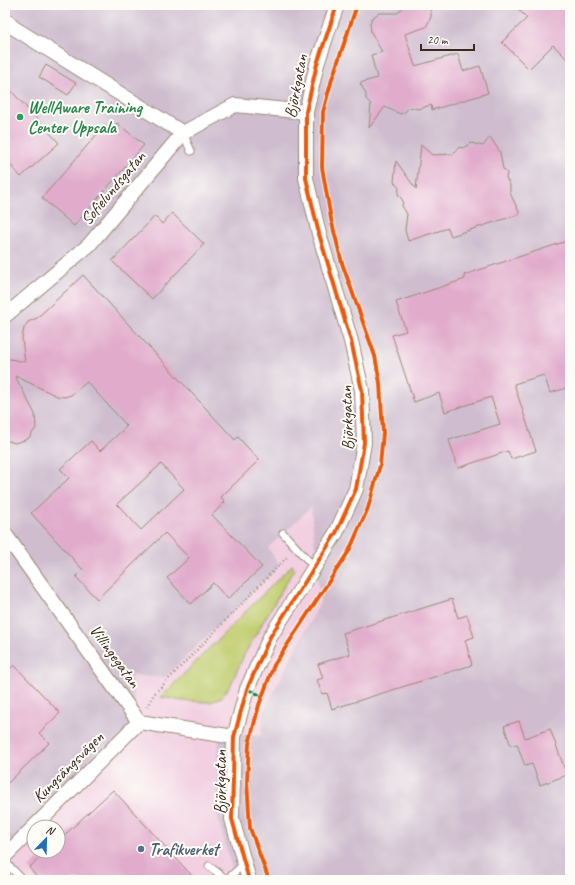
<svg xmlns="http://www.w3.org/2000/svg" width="575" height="885" viewBox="0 0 575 885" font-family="Caveat,sans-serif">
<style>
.built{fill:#f2cfe1;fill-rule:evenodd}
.industrial{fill:#cfbdcf}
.green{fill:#c1ce70;stroke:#7e7c47}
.building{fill:#e1accc;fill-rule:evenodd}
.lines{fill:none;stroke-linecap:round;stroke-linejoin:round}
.service-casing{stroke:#988877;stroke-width:9}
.minor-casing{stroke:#988877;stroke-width:16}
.path{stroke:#988877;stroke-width:2.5;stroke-dasharray:1 3;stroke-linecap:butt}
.service{stroke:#fff;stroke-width:7}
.minor{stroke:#fff;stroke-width:14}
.quiet{stroke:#00873e;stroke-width:3;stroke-dasharray:6 3;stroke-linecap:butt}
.cycleway-casing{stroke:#fdfcf7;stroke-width:6}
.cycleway{stroke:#e8590c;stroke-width:4}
.leisure-dot{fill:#2e9e5b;stroke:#fdfcf7;stroke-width:1.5}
.service-dot{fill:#5c6f8a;stroke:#fdfcf7;stroke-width:1.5}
.labels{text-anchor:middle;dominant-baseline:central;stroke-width:4;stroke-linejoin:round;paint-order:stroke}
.street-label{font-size:17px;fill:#3b2a1e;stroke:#fdfcf7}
.leisure-label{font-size:17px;font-weight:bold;fill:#27864d;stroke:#fdfcf7;text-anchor:start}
.service-label{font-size:17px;font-weight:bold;fill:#4e5e75;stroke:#fdfcf7;text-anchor:start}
</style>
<rect width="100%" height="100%" fill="#fdfcf7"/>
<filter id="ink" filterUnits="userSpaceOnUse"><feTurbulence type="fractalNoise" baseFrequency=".025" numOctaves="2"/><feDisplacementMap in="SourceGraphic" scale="8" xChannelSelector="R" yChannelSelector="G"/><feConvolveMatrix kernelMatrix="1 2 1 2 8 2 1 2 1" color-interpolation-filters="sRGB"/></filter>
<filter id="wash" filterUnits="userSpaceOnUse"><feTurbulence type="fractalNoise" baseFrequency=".012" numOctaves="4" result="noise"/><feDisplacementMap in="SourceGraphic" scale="16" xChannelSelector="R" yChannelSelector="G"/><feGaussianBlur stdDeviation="0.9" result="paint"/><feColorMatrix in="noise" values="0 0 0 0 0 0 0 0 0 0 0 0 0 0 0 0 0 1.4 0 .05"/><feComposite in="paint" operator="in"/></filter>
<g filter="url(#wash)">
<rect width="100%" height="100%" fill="#f5e6d0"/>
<path class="built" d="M311 506 320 602 263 712 261 737 220 733 217 815 235 880H5V856L130 675 164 678 280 567 268 548ZM34 827H58V851H34Z"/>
<path class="industrial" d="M5 5H570V880H235L217 815 219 733 261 736 263 712 320 602 311 507 268 548 280 566 164 678 130 675 139 722 5 856Z"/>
<path class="green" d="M292 565 294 569 244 655 231 684 222 697 211 702 182 701 161 697Z"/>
<g id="blocks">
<path class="building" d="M405 5H428L431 12V17L426 27 405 34 415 66 458 54 463 71 480 66 488 93 432 110 431 105 418 109 409 107 405 112 400 114 385 107 369 128 371 104 366 99V94L360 83 377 78 371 55 382 52 371 32 370 23 372 18 379 13H398Z
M514 5H570V62L553 45 529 69 502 42 527 18Z
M46 65 76 83 68 95 39 77Z
M5 84 59 143 21 177 5 159Z
M117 123 144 145 74 226 42 198 105 125 111 130Z
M490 137 500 152 503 169 507 173 506 178 510 185V193L520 214 451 236 448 228 408 241 405 230 407 214 402 206 403 201 398 194 399 188 394 182 396 161 416 189 421 145 432 155 453 154 459 147 463 148 471 143 483 146Z
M172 213 204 244 152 299 112 261 155 216 162 224Z
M570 240V387L550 393 544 375 514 384 536 451 511 459 508 451 458 468 449 440 500 424 491 397 445 412 439 393 414 402 392 335 406 331 396 302 465 279 464 275Z
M83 275 235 440 238 437 259 460 221 497 225 502 212 515 262 567 228 599 213 583 191 604 167 578 189 558 165 533 97 599 76 577 83 570 31 513 69 478 60 469 91 441 100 451 127 426 87 382 71 395 64 397 57 396 15 376 35 414 36 428 28 439 15 443 5 440V358L25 362 22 339 24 328 28 322 37 318ZM161 464 184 489 141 530 117 504Z
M452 599 458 618 467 615 474 637 465 640 472 665 332 709 327 693 322 694 317 680 323 678 318 664 350 654 343 633Z
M14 665 60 713 39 733 49 743 5 786V674Z
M519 721 525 738 550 729 567 775 540 785 532 764 525 766 517 744 511 746 504 726Z
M113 790 196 880H40L29 868 47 851H58V841Z"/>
</g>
</g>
<g filter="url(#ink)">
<use href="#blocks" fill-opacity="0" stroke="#988877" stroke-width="1"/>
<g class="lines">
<g class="service-casing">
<path id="service" d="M183 133 191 151
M283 533 314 567
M5 862 23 880
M209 866 227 880
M226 880 243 865"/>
</g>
<g class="minor-casing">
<path id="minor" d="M5 20 14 28 183 133
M5 316 89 245 183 133 235 105 306 112
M5 534 139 722 234 737
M5 856 139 722
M249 880 232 819 234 737 247 689 270 637 336 533 356 489 364 443 362 390 351 341 319 234 306 178V112L317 64 337 5"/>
</g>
<path class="path" d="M147 707 154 694 288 556"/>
<use href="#service" class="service"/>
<use href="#minor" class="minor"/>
<path class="quiet" d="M247 689 262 696"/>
<g class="cycleway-casing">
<path id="cycleway" d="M249 880 232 819 234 737 247 689 270 637 336 533 356 489 364 443 362 390 351 341 319 234 306 178V112L317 64 337 5
M269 880 250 828 247 781 249 744 259 705 274 665 349 551 368 508 380 465 383 433 380 383 375 356 342 263 331 219 322 167 323 112 332 79 357 5"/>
</g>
<use href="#cycleway" class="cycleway"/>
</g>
</g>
<circle class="leisure-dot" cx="20" cy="117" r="4"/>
<circle class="service-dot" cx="141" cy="849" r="4"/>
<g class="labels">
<g class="street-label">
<text transform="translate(296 86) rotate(-79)">Björkgatan</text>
<text transform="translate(113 188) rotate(-50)">Sofielundsgatan</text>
<text transform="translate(347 418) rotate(-92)">Björkgatan</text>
<text transform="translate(115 656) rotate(54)">Villingegatan</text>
<text transform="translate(68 767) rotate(-45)">Kungsängsvägen</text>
<text transform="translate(220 782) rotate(-90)">Björkgatan</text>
</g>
<g class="leisure-label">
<text x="28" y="107">WellAware Training<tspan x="28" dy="20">Center Uppsala</tspan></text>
</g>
<g class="service-label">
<text x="149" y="849">Trafikverket</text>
</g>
</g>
<rect width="575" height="885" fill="none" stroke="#fdfcf7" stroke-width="20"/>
<g transform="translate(46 839) rotate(23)"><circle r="19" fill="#fdfcf7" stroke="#afa8a0"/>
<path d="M0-3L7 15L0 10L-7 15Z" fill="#1f6fb2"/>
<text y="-6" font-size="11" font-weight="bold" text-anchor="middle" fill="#3b2a1e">N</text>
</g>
<path d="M421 44v6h53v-6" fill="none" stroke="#3b2a1e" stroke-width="2"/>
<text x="427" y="44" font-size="12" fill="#3b2a1e" stroke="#fdfcf7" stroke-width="3" paint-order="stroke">20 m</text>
</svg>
